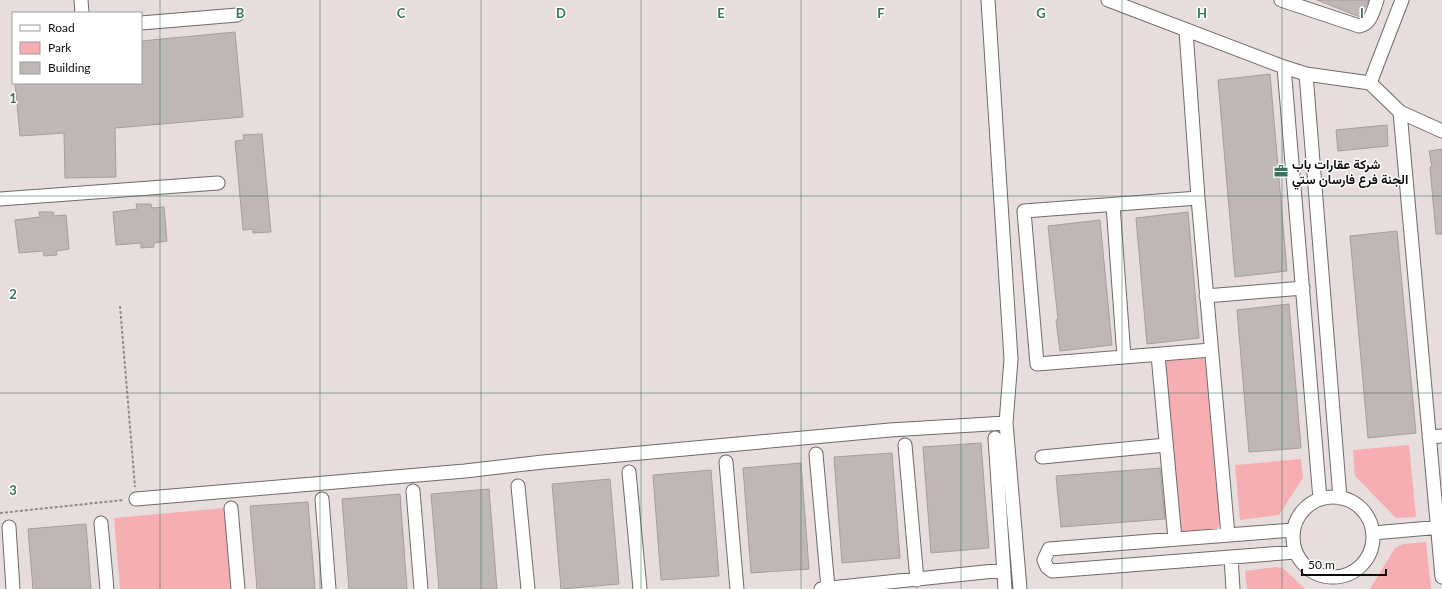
<svg xmlns="http://www.w3.org/2000/svg" width="1442" height="589" viewBox="0 0 1442 589" font-family="Lato,Vazirmatn,sans-serif">
<style>
.green{fill:#f7aeb3}
.building{fill:#bfb6b6;stroke:#a69d9d}
.lines{fill:none;stroke-linecap:round;stroke-linejoin:round}
.minor-casing{stroke:#716969;stroke-width:15}
.path{stroke:#8f8888;stroke-width:2;stroke-dasharray:3 2;stroke-linecap:butt}
.minor{stroke:#fff;stroke-width:13}
.grid{fill:none;stroke:#39735b;stroke-width:1;stroke-opacity:0.55}
.labels{text-anchor:middle;dominant-baseline:central;stroke-width:3;stroke-linejoin:round;paint-order:stroke}
.poi-label{font-size:13px;font-weight:bold;fill:#0e0b0b;stroke:#fff;text-anchor:start}
.grid-label{font-size:13px;text-anchor:middle;font-weight:bold;fill:#39735b;stroke:#fff;stroke-width:3;stroke-linejoin:round;paint-order:stroke}
</style>
<rect width="100%" height="100%" fill="#e7dddd"/>
<path class="green" d="M1202 358 1205 360 1220 524 1217 529 1182 531 1180 529 1165 363 1167 361Z
M1409 445 1416 517 1396 518 1355 476 1353 450Z
M1301 459 1303 478 1279 515 1240 520 1235 465Z
M225 508 232 589H120L114 518Z
M1426 542 1431 589H1370L1395 548 1403 544Z
M1275 567 1283 568 1305 589H1247L1245 571Z"/>
<path class="building" d="M1317 0H1369L1360 17Z
M235 32 243 117 115 128 116 177 65 178 64 133 20 136 15 83H141V41Z
M1270 74 1287 271 1235 277 1218 80Z
M1387 125 1388 146 1338 151 1336 130Z
M262 134 271 232 253 233V229L243 230 235 141 244 140 243 135Z
M1442 149V234H1436L1430 167H1432L1429 151Z
M136 204H151L152 208 164 207 167 241 154 243V247L141 248V243L116 245 113 212 137 209Z
M39 212H53L54 216 66 215 69 249 56 251 57 255 44 256 43 251 19 253 15 220 40 217Z
M1188 212 1199 338 1147 344 1136 218Z
M1100 220 1112 345 1060 351 1056 320 1058 319 1048 226Z
M1397 231 1416 433 1368 438 1350 236Z
M1289 304 1301 448 1249 452 1237 310Z
M981 443 989 548 931 553 923 447Z
M892 453 900 558 842 563 834 457Z
M801 463 809 569 751 573 743 468Z
M1160 468 1165 519 1061 527 1056 476Z
M711 470 719 576 661 580 653 475Z
M610 479 619 584 561 589 552 484Z
M489 489 497 589H439L431 494Z
M400 494 407 589H349L342 499Z
M308 502 315 589H257L250 506Z
M86 524 91 589H33L28 529Z"/>
<g class="lines">
<g class="minor-casing">
<path id="minor" d="M81 0 82 13
M988 0 1011 359 1006 423 1020 589
M1108 0 1284 67 1306 74 1370 83 1400 112 1442 131
M1281 0 1359 26C1371 24 1373 11 1377 0
M141 23 237 15
M1186 31 1198 198 1228 535
M1284 67 1320 499
M1306 74 1340 498
M1370 83 1402 0
M1400 112 1442 577
M1198 198 1024 211 1037 364 1211 350
M0 199 218 183
M1113 205 1124 357
M1206 296 1303 288
M1158 355 1175 539
M1429 437 1442 436
M995 438 1005 589
M905 445 917 580
M816 454 828 588
M1042 457 1166 445
M726 462 737 589
M629 472 640 589
M518 486 528 589
M413 491 421 589
M1293 537a40 40 0 1 1 80 0a40 40 0 1 1-80 0Z
M136 499 465 471 543 462 890 430 1006 423
M322 499 329 589
M231 508 238 589
M101 523 107 589
M9 527 13 589
M1293 530 1049 549 1044 560 1047 567 1052 571 1296 552
M1373 533 1442 527
M1231 557 1233 589
M821 589 1004 570"/>
</g>
<path class="path" d="M120 306 135 487
M0 513 124 500"/>
<use href="#minor" class="minor"/>
</g>
<path class="grid" d="M160 0V589M320 0V589M481 0V589M641 0V589M801 0V589M961 0V589M1122 0V589M1282 0V589M0 196H1442M0 393H1442"/>
<defs>
<g id="office-bare" transform="scale(1.08)"><path d="M-6-3h4V-5.5h4V-3h4V5H-6ZM-1-4.5V-3h2v-1.5ZM-6 0V1H6V0Z" fill="#39735b" stroke="#fff" stroke-width="2.5" paint-order="stroke"/></g>
</defs>
<g fill-rule="evenodd">
<use href="#office-bare" x="1281" y="171"/>
</g>
<g class="labels">
<g class="poi-label">
<text x="1292" y="164">شرکة عقارات باب<tspan x="1292" dy="15">الجنة فرع فارسان ستي</tspan></text>
</g>
</g>
<g class="grid-label">
<text x="240" y="18">B</text>
<text x="401" y="18">C</text>
<text x="561" y="18">D</text>
<text x="721" y="18">E</text>
<text x="881" y="18">F</text>
<text x="1041" y="18">G</text>
<text x="1202" y="18">H</text>
<text x="1362" y="18">I</text>
<text x="13" y="103">1</text>
<text x="13" y="299">2</text>
<text x="13" y="495">3</text>
</g>
<rect x="12" y="12" width="130" height="72" fill="#ffffff" stroke="#9f9d9d"/>
<rect x="20" y="25" width="20" height="6" fill="#ffffff" stroke="#9f9d9d"/>
<text x="48" y="32" font-size="12" fill="#0e0b0b">Road</text>
<rect x="20" y="42" width="20" height="12" fill="#f7aeb3" stroke="#9f9d9d"/>
<text x="48" y="52" font-size="12" fill="#0e0b0b">Park</text>
<rect x="20" y="62" width="20" height="12" fill="#bfb6b6" stroke="#9f9d9d"/>
<text x="48" y="72" font-size="12" fill="#0e0b0b">Building</text>
<path d="M1302 569v6h84v-6" fill="none" stroke="#0e0b0b" stroke-width="2"/>
<text x="1308" y="569" font-size="12" fill="#0e0b0b" stroke="#ffffff" stroke-width="3" paint-order="stroke">50 m</text>
</svg>
